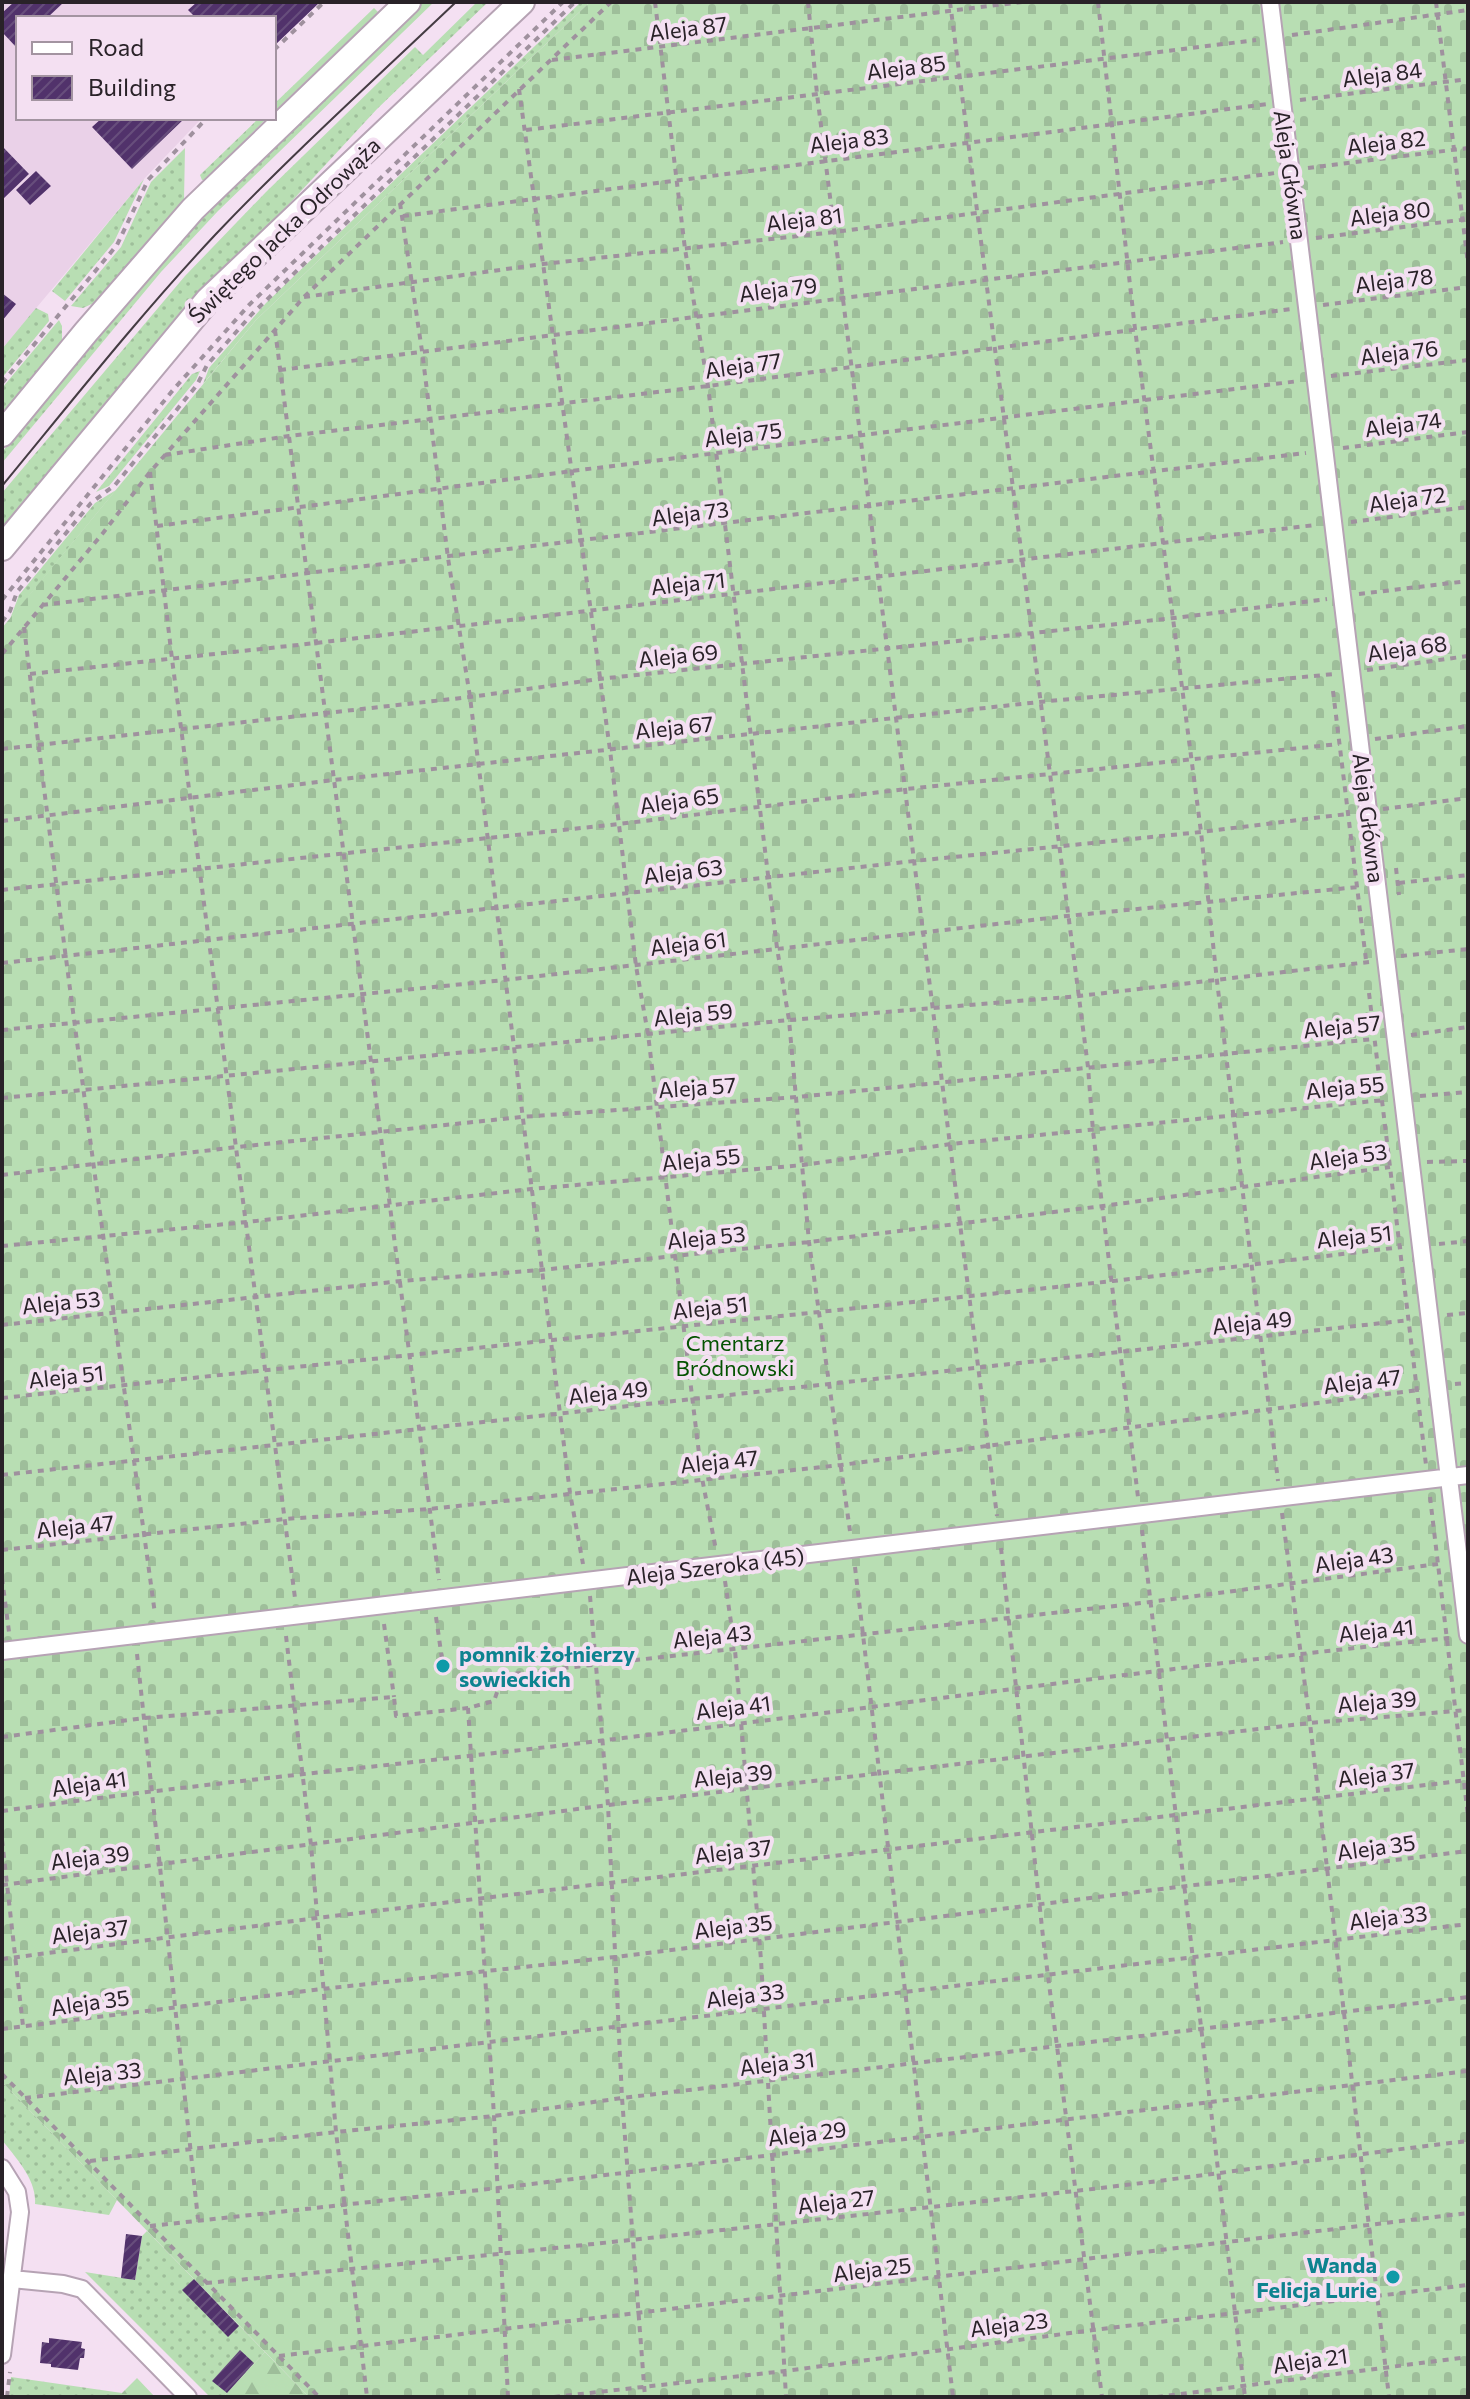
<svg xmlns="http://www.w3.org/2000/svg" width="1470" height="2399" viewBox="0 0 1470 2399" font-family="Commissioner,sans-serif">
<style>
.built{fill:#ead1e8}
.grass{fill:url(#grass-dots)}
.forest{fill:url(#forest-firs)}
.cemetery{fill:url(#cemetery-stones)}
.building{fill:url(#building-hatch)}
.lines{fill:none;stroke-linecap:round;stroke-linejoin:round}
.street-casing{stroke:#b6a3b4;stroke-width:20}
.secondary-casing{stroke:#b6a3b4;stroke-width:28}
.path{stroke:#9f919e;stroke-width:4;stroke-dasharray:6 6;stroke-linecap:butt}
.street{stroke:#fff;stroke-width:16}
.secondary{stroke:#fff;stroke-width:24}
.tram{stroke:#453c43;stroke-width:2}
.culture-dot{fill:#0f9aa8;stroke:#f4e0f2;stroke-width:3}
.labels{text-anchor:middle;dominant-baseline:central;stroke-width:8;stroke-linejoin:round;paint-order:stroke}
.street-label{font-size:22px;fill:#292228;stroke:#f4e0f2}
.park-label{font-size:22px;fill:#045301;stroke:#f4e0f2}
.culture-label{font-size:22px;font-weight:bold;fill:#0d838f;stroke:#f4e0f2;text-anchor:start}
</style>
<defs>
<pattern id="grass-dots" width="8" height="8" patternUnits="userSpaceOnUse" patternTransform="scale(2)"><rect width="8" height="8" fill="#b8deb3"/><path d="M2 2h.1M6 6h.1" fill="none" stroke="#9ebe9a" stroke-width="1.8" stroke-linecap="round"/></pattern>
<pattern id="forest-firs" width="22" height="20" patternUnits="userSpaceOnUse" patternTransform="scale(2)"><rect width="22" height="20" fill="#b8deb3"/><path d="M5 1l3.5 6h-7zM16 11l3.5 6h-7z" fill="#9ebe9a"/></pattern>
<pattern id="cemetery-stones" width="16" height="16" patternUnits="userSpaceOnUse" patternTransform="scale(2)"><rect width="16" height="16" fill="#b8deb3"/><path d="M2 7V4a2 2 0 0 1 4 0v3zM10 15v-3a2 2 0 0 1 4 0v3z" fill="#9ebe9a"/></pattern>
<pattern id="building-hatch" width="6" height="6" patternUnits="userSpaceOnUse" patternTransform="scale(2)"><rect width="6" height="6" fill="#51326b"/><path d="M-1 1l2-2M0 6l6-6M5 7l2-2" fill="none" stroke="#674e7c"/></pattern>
</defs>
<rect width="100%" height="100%" fill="#f4e0f2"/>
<path class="built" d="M2 2H320L274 46V18H18V118H202L144 179 2 349Z"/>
<path class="grass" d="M424 2H434L218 211 161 272 2 463V452C64 377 126 300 192 228 265 149 346 77 424 2Z
M477 2H488L377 109 290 203 224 268 139 363 2 529V493L185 276 266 192 415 47 423 55Z
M581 2H590L256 320 203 384 209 368 266 303Z
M374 8 378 12 274 112V104Z
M259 118H267L205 180H202L200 175Z
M185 148 184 200 96 302 83 308 71 306 121 247 151 182Z
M144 179 114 242 65 301 52 291Z
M36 308 48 314 49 321 2 378V349Z
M59 320 62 326V341L2 415V388Z
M200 371 196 380 109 486 96 492 192 374Z
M116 490 10 619 19 595 95 503Z
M2 2082 117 2200 109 2215 35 2204C37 2180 16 2158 2 2140L4 2119Z
M147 2231 265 2352 223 2397H210L85 2272 135 2280 142 2236Z
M11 2377 122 2393V2397H9Z"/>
<path class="forest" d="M265 2352 309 2397H223Z
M137 2378 155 2397H122V2393Z"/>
<path class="cemetery" d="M590 2H1468V2397H309L2 2082V628L256 320Z"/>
<path class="building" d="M14 2H64L47 18H18L16 47 2 32V13Z
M197 2H320L274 46V18H196L188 10Z
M102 118H185L132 169 92 127Z
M2 146 29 174 2 200Z
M36 171 51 186 30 205 16 190Z
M2 293 16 304 2 321Z
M126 2234 142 2236 135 2280 121 2278Z
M194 2279 239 2326 228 2337 182 2290Z
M49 2338 82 2342 81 2348 85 2349 84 2358H80L78 2370 51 2367V2364L40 2363 42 2342 49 2343Z
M240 2350 254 2363 227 2393 212 2381Z"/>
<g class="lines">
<g class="street-casing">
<path id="street" d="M1270 2 1468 1635
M2 1651 1468 1475
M2 2168 17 2192 20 2212 2 2355
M12 2279 63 2284 82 2289 188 2397"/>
</g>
<g class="secondary-casing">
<path id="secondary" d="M2 434 86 332 193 209 408 2
M2 548 208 300 522 2"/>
</g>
<path class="path" d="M655 2 685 249 708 386 777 948 789 1020 809 1242 850 1531
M808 2 817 94 997 1516
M950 2 1088 1067 1093 1131 1138 1497
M1098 2 1135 329 1201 832 1217 981 1278 1481
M1436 2 1468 264
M1292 35 1468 10
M274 50 324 2
M552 60 1022 2
M519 89 610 750 636 966 648 1034 702 1478 716 1550
M1300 100 1468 79
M526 130 1256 40
M1308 168 1468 148
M400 203 422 351 448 558 470 697 570 1493 583 1564
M403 216 1267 104
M1316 238 1468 219
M304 297 543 264 835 232 1275 173
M1323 305 1468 287
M275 330 439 1580
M280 370 1283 242
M1331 376 1468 360
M2 383 117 245 148 180 207 118
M1343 448 1468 432
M165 455 289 436 708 386 1291 309
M150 472 172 659 295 1598
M1351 522 1468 507
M157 526 572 471 1299 381
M1359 594 1468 581
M2 600 173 390 249 305 563 2
M42 605 1306 453
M2 622 10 611 17 592 91 503 115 485 197 385 207 365 252 314 575 2
M24 627C64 957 110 1285 155 1614
M2 654 103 533 150 472 304 297 611 2
M1367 670 1468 656
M30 674 316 643 1315 525
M1333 691 1366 960
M1375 739 1468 726
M2 749 470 697 599 679 1174 618 1327 599
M1383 809 1468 798
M2 821 334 780 1039 702 1335 674
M1396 868 1399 895
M1399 883 1468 875
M2 890 619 824 906 789 1339 744
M1401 956 1468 949
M2 963 914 861 1201 832 1347 814
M1369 993 1426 1465
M2 1030 504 980 1067 916 1358 887
M1411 1035 1468 1027
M1420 1096 1468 1092
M2 1098 789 1020 1079 996 1369 962
M1427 1162 1468 1161
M2 1175 237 1147 521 1117 797 1097 1374 1039
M1439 1244 1468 1241
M2 1246 247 1222 531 1189 803 1165 951 1144 1384 1100
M1447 1315 1468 1313
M2 1325 401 1281 541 1270 809 1242 1103 1206 1390 1167
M1455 1384 1468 1383
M2 1398 1113 1281 1402 1247
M2 1475 1410 1320
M1430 1497 1468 1816
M1282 1513 1310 1723 1389 2397
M1142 1530 1245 2397
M1001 1548 1043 1937 1102 2397
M2 1550 285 1519 429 1509 841 1465 1418 1390
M855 1567 953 2397
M2 1578 9 1632
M725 1581 735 1650 761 1960 786 2397
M590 1596 608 1805 622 2098 645 2397
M436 1617 443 1666
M384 1624 394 1697
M286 1636 311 1845 336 2132 367 2397
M137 1654 198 2219
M468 1708 494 2116 508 2397
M2 1737 144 1718 394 1697 396 1716 468 1708 494 1701 503 1675 1150 1602 1438 1564
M2 1811C200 1783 400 1765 598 1741 882 1707 1165 1667 1449 1638
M2 1840 23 2026
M2 1885 608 1805 1310 1723 1468 1710
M2 1959 317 1918 1468 1780
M2 2029 322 1989 615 1957 1468 1851
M2 2074 319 2397
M25 2098 1468 1924
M90 2161 336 2132 494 2116 622 2098 1468 1997
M150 2226 498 2188 1468 2071
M206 2283C496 2256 786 2223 1075 2191 1207 2176 1337 2156 1468 2141
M279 2356 1468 2213
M7 2397 10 2372
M554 2397 785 2371 1093 2330 1468 2285
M1157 2397 1468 2357"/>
<use href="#street" class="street"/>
<use href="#secondary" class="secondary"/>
<path class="tram" d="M2 486C72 401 140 315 215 235 292 154 375 79 456 2"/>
</g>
<g class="culture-dot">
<circle cx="443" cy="1666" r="8"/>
<circle cx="1393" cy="2277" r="8"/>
</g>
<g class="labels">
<g class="street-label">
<text transform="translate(688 28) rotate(-7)">Aleja 87</text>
<text transform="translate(906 67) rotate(-7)">Aleja 85</text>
<text transform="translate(1382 74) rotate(-7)">Aleja 84</text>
<text transform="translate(849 140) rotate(-7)">Aleja 83</text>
<text transform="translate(1386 142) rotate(-7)">Aleja 82</text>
<text transform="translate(1291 175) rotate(82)">Aleja Główna</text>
<text transform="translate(1390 213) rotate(-7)">Aleja 80</text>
<text transform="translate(804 219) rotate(-7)">Aleja 81</text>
<text transform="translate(284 230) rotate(-44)">Świętego Jacka Odrowąża</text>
<text transform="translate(1394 280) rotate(-7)">Aleja 78</text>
<text transform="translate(778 289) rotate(-7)">Aleja 79</text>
<text transform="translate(1399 352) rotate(-7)">Aleja 76</text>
<text transform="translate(743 365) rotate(-8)">Aleja 77</text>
<text transform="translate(1403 424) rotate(-7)">Aleja 74</text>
<text transform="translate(743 434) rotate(-7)">Aleja 75</text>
<text transform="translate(1407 499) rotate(-8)">Aleja 72</text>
<text transform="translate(690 513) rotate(-7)">Aleja 73</text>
<text transform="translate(688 583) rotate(-6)">Aleja 71</text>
<text transform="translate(1407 648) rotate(-8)">Aleja 68</text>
<text transform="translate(678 655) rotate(-6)">Aleja 69</text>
<text transform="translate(674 727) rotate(-6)">Aleja 67</text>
<text transform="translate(679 800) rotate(-8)">Aleja 65</text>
<text transform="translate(1369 818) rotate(83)">Aleja Główna</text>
<text transform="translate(683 871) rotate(-7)">Aleja 63</text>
<text transform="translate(688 943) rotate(-7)">Aleja 61</text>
<text transform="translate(693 1014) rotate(-6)">Aleja 59</text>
<text transform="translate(1342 1026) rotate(-6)">Aleja 57</text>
<text transform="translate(697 1087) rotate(-4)">Aleja 57</text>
<text transform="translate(1345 1087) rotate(-6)">Aleja 55</text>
<text transform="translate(1348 1156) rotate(-8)">Aleja 53</text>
<text transform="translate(701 1159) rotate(-6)">Aleja 55</text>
<text transform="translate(1354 1236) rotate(-6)">Aleja 51</text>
<text transform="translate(706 1237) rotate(-6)">Aleja 53</text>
<text transform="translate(61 1302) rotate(-6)">Aleja 53</text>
<text transform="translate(710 1307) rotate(-6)">Aleja 51</text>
<text transform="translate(1252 1322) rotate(-6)">Aleja 49</text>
<text transform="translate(66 1376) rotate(-6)">Aleja 51</text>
<text transform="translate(1362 1381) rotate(-7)">Aleja 47</text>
<text transform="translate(608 1392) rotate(-6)">Aleja 49</text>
<text transform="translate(719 1461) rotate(-6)">Aleja 47</text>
<text transform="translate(75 1526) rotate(-6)">Aleja 47</text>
<text transform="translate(1354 1559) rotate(-8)">Aleja 43</text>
<text transform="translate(715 1566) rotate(-7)">Aleja Szeroka (45)</text>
<text transform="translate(1376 1630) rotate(-6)">Aleja 41</text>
<text transform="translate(712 1636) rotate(-6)">Aleja 43</text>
<text transform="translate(1377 1701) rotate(-5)">Aleja 39</text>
<text transform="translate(733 1707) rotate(-7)">Aleja 41</text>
<text transform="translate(1376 1774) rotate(-7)">Aleja 37</text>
<text transform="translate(733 1775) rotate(-6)">Aleja 39</text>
<text transform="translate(89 1783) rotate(-8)">Aleja 41</text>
<text transform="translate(1376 1847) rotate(-8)">Aleja 35</text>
<text transform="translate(733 1851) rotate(-7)">Aleja 37</text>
<text transform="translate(90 1857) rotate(-7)">Aleja 39</text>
<text transform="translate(1388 1917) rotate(-7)">Aleja 33</text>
<text transform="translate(733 1926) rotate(-7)">Aleja 35</text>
<text transform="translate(90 1931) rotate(-7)">Aleja 37</text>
<text transform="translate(745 1995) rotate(-7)">Aleja 33</text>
<text transform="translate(90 2002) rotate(-8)">Aleja 35</text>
<text transform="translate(777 2063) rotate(-7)">Aleja 31</text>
<text transform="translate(102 2073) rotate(-6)">Aleja 33</text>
<text transform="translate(807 2133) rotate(-7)">Aleja 29</text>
<text transform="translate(836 2201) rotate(-7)">Aleja 27</text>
<text transform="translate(872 2269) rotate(-7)">Aleja 25</text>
<text transform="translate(1009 2324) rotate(-7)">Aleja 23</text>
<text transform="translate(1310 2360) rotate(-8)">Aleja 21</text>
</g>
<g class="park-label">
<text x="735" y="1342">Cmentarz<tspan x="735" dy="25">Bródnowski</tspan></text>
</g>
<g class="culture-label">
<text x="459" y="1653">pomnik żołnierzy<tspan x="459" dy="25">sowieckich</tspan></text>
<text x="1377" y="2264" text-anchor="end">Wanda<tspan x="1377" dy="25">Felicja Lurie</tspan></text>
</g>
</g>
<rect width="1470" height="2399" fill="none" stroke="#292228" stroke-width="8"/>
<rect x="16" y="16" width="260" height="104" fill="#f4e0f2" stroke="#a394a1" stroke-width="2"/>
<rect x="32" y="42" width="40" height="12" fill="#ffffff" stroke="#a394a1" stroke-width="2"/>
<text x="88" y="56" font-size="24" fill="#292228">Road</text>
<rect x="32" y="76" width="40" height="24" fill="url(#building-hatch)" stroke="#a394a1" stroke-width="2"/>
<text x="88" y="96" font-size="24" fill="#292228">Building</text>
</svg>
